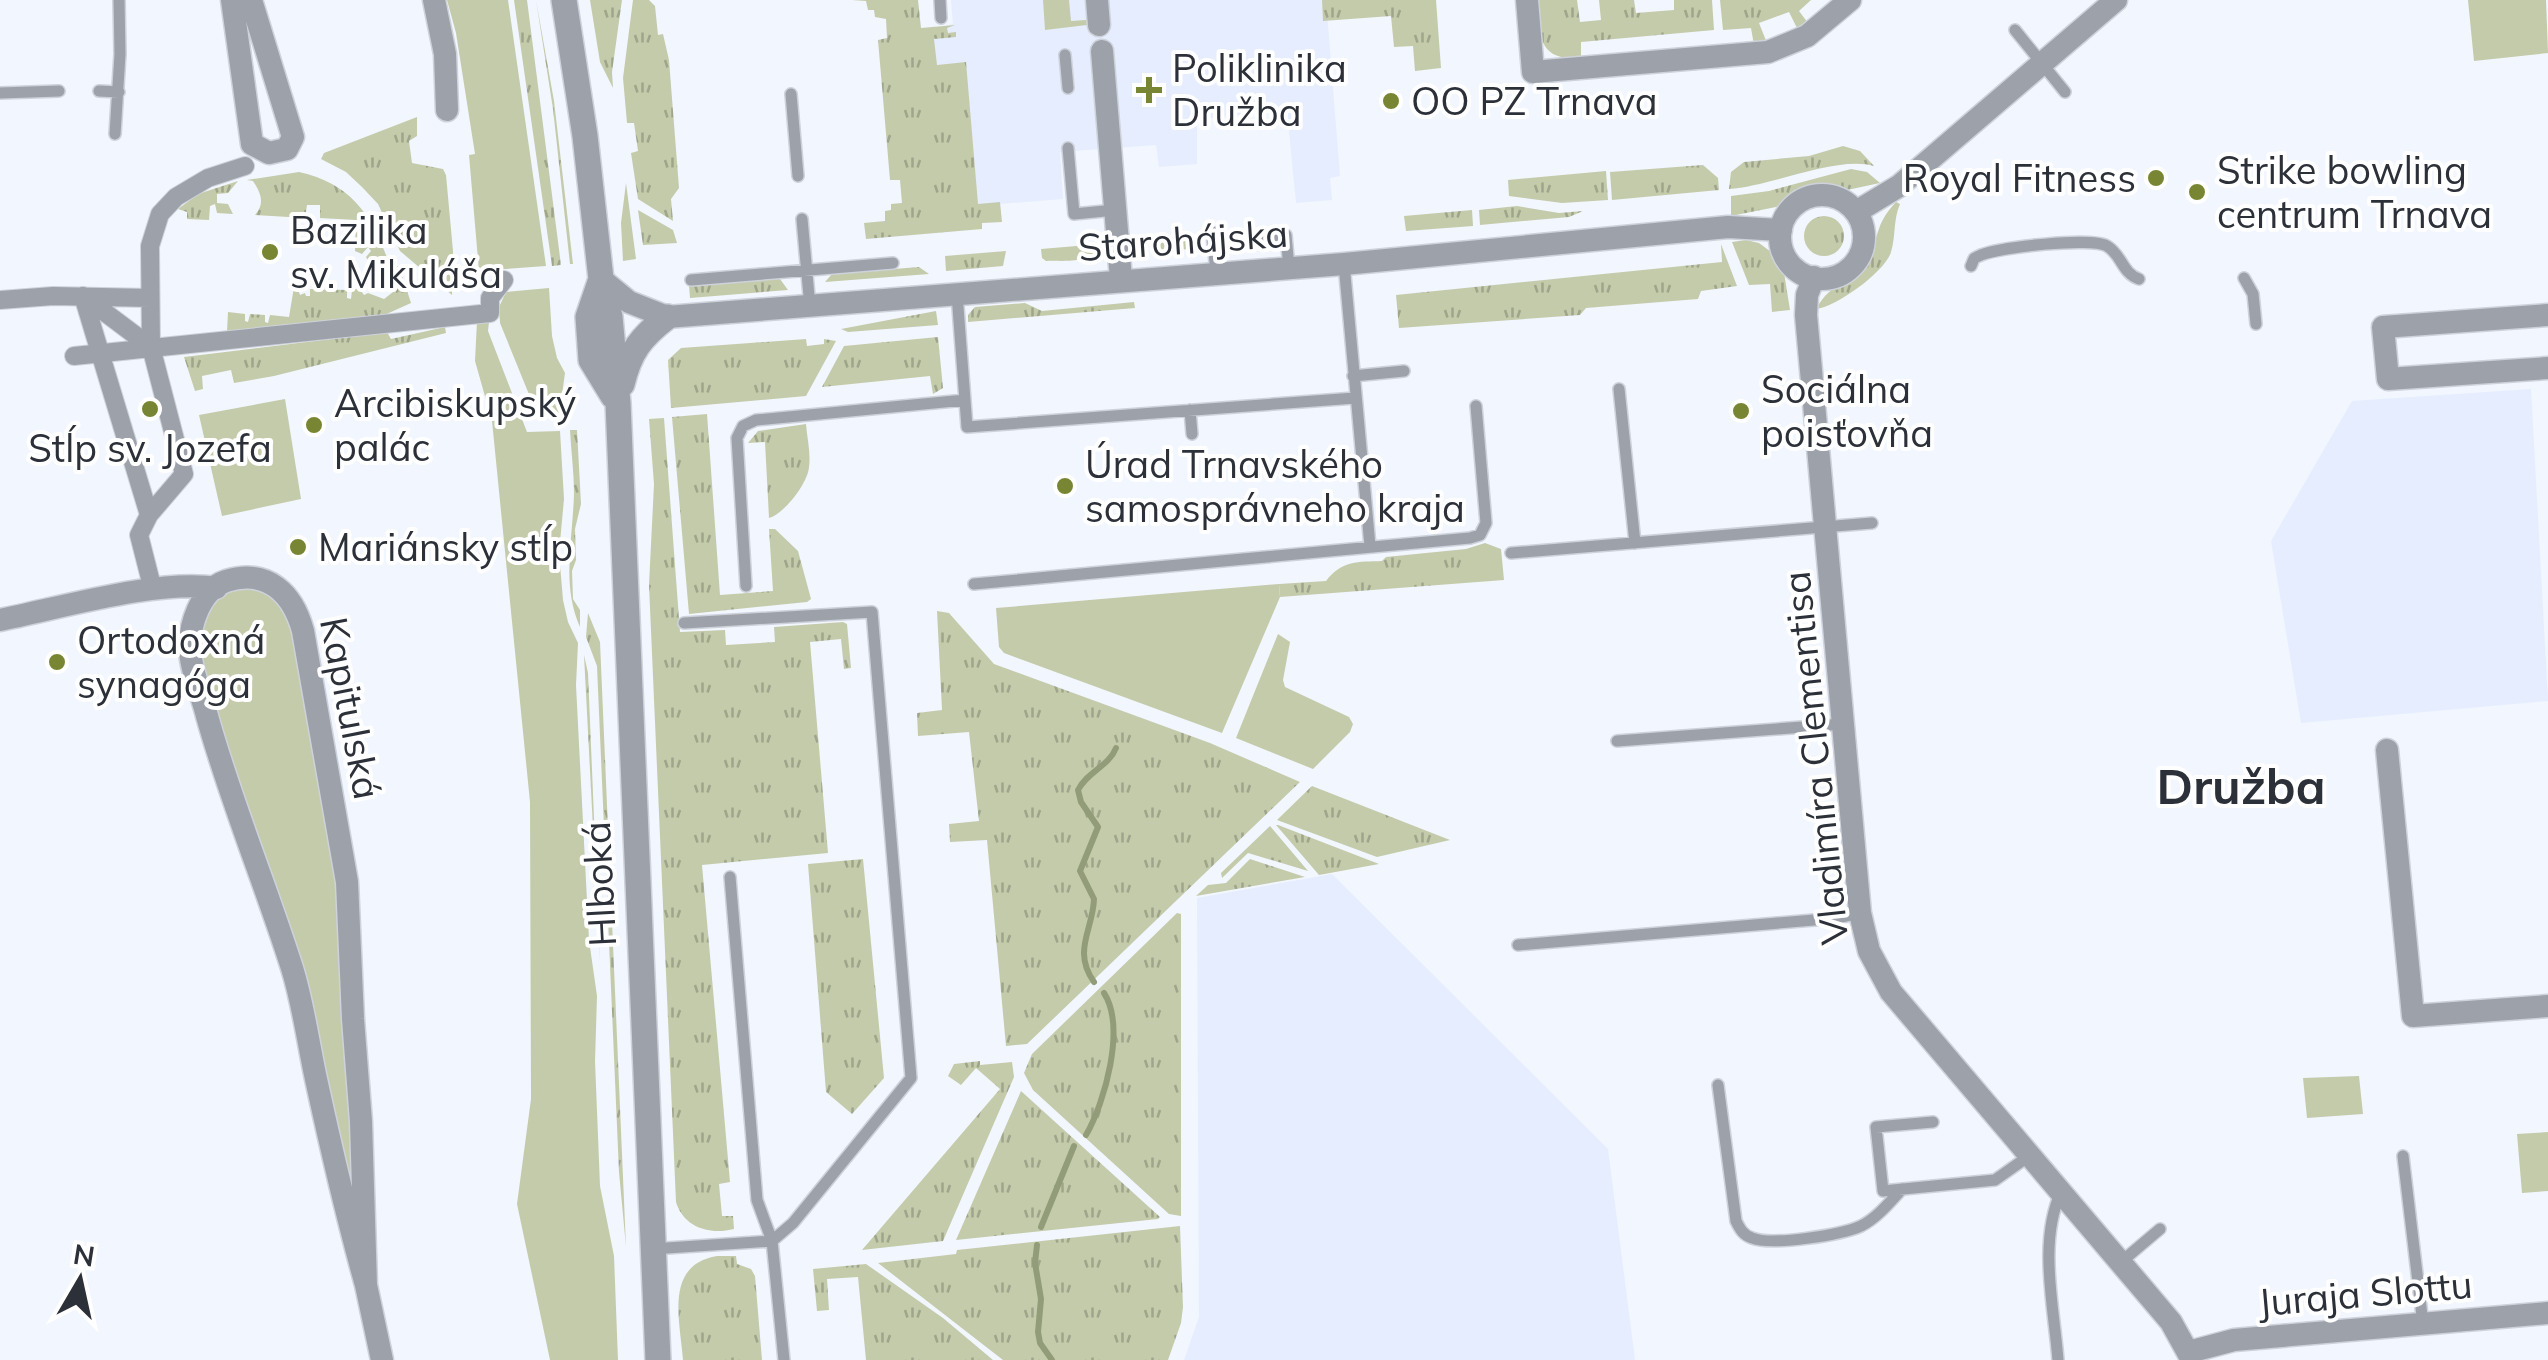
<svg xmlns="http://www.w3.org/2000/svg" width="2548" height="1360" viewBox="0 0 2548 1360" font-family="Mulish,sans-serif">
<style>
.built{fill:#e6edfe}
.grass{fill:url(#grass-tufts)}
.green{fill:#c4cbaa}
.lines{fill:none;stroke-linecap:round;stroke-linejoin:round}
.stream{stroke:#939c78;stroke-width:6}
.service-casing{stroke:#ced2db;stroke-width:14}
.pedestrian-casing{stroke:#ced2db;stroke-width:20}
.minor-casing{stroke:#ced2db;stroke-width:25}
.tertiary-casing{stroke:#ced2db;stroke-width:28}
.service{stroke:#9da1aa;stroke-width:11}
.pedestrian{stroke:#9da1aa;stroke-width:18}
.minor{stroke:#9da1aa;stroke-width:22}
.tertiary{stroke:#9da1aa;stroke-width:25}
.poi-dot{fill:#788634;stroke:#fff;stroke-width:4}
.labels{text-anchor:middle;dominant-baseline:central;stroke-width:8;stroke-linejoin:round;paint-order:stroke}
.poi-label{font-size:38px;fill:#2c3038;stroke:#fff;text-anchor:start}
.street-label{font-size:38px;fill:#2c3038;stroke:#fff}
.district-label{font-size:48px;font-weight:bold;fill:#2c3038;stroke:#fff}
</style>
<defs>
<pattern id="grass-tufts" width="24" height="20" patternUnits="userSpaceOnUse" patternTransform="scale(2.5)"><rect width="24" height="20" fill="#c4cbaa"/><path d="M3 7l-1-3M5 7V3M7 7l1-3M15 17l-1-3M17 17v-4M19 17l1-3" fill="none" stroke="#9fa58b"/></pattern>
</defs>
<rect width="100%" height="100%" fill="#f2f6ff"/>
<path class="built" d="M951 0H1326L1340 176 1330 178 1332 200 1296 203 1287 111 1197 119V164L1159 167 1156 145 1060 152 1063 199 976 206 934 70 931 36 944 35V26L953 24Z
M2531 389 2548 701 2301 723 2271 541 2352 401Z
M1332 874 1608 1149 1635 1360H1184L1199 1317 1197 898Z"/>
<path class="grass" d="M514 0H527L561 265 552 266Z
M536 0 554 101 573 264H570L553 109Z
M590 0H622L612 72 613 88 600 62Z
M633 0H649L655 6 658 35 663 34 669 60 679 188 671 199 673 221 638 199 631 153 638 151 634 123H627L623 78Z
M852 0H918L921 28 955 25 947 28 948 33 956 32V37L934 39 937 65 966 62 978 204 1000 202 1002 222 982 223V229L866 239 864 223 885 221V211L891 210V204L902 203 900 180H890L878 40 887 38 886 19 875 17 874 10H868L866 1Z
M1043 0H1069L1071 21 1086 20 1087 25 1045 30Z
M1322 0H1436L1441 68 1415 71 1413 46 1394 47 1391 16 1323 21Z
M1537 0H1577L1580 22 1601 20 1599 0H1634L1636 13 1674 10V0H1712L1714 30 1581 42V58C1537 61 1540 36 1537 0Z
M1720 0H1811L1799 11 1808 23 1798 30 1789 12 1759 23 1767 43 1754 45 1751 28 1723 30Z
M417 117V136L409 141 412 163 443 169 446 175 453 251 452 295 400 251 378 204 362 187 346 172 321 159 324 153Z
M1843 146 1860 151 1874 166C1838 155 1772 186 1729 189L1731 172 1744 162 1809 156Z
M1703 165 1718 178 1719 190 1612 200 1610 172Z
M1851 169 1867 172 1880 183 1847 190 1817 185 1802 190 1776 207 1731 216V196L1769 191Z
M1606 171 1608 200 1562 203 1509 196 1508 180Z
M299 172C353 184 373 217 390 266H399L411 303 380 317 227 332 228 312 245 314V321L248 322 250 314 265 315V322L268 323 270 315 289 317 294 287H297L300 295 305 293 306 296H310V289L347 290V298L351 299 352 290 359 288 364 295 368 293 384 299 397 289 399 282 392 273 379 266 378 261 370 263 366 257 371 251 368 247 362 254 355 251 356 220 320 218V205H307L305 218 255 215C266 203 260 192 253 181L247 180Z
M238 181 228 193 217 194V203L228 204 233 214 217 213 215 204 210 206 209 220 187 219V212L178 209 198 194Z
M626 183 636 259 623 261 621 223Z
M1896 202 1900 204C1893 220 1896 236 1891 252 1885 272 1836 307 1816 309 1832 280 1854 282 1867 259 1881 236 1873 227 1896 202Z
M1517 206 1559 213 1583 211 1569 217 1480 225 1479 210Z
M638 210 673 230 677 243 643 245Z
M1472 210 1473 226 1406 231 1404 216Z
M1804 236a20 20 0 1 1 40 0a20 20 0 1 1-40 0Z
M1204 235 1201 248 1153 252 1151 239Z
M1746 240 1759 243 1782 260 1790 310 1772 312 1770 284 1749 285 1732 242Z
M1100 244C1092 265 1065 260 1046 261L1042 258 1041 249Z
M1721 244 1737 286 1701 291 1698 299 1586 308 1580 315 1399 328 1396 295 1722 262Z
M1006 251 1003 266 946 271 945 256Z
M919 267 929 274 825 282 832 274Z
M780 279 788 290 690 298 689 285Z
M1134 302 1135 308 968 322V315L975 307 1025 303 1042 311Z
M936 311 938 325 848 332 841 329Z
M445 327 446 333 274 376 234 383 231 370 202 376 203 389 195 391 184 357 387 332 391 339Z
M938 337 943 388 933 394 930 376 822 387 844 346Z
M806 339 807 346 824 344V339L836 341 806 396 671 408 668 360 681 348Z
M707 414 720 595 773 591 769 529H775L798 551 811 599 807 602 689 614 672 417Z
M664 418 680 632 725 630 726 645 775 642 774 627 843 622 847 624 851 668 844 669 841 639 810 642 828 853 702 865 730 1182 719 1184 722 1216H733L734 1229C710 1235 684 1228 676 1202L649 585 654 484 649 419Z
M806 424C807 438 811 453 809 467 808 483 784 514 769 518L765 442 748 443 758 431Z
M570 430H577L581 504 575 529 576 560 572 571 573 599 580 610V627C561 585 573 538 574 493 574 472 571 451 570 430Z
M1485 543 1501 549 1504 580 1280 597 1279 584 1326 581C1342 560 1358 562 1382 561L1386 557 1466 549Z
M937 611 949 613 994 664 1210 743 1300 782 1027 1044 1006 1046 987 840 950 842 949 824 979 821 969 732 918 736 917 713 942 710Z
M588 613 600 642 626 1247 619 1172 597 666 586 637Z
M584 655 588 673 600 963Z
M1312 786 1450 840 1377 857 1277 820Z
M1276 825H1278L1379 864 1319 875Z
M1270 826 1308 871 1248 853 1222 878 1221 873Z
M863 859 884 1078 852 1114 826 1092 808 864Z
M1250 859 1305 877 1196 896 1208 885 1226 883Z
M1177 913 1181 914V1216L1169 1214 1033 1090 1024 1073 1032 1054Z
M980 1061V1065L1012 1062 1014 1077 943 1241 862 1250 1000 1089 976 1068 961 1085 948 1076 954 1064Z
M1021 1091 1160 1217 1158 1219 956 1240Z
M1180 1226 1183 1307 1181 1323 1168 1360H1003L878 1263 956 1254 957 1250Z
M717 1256H736L737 1264 751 1269 755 1276 762 1360H683C680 1320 664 1265 717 1256Z
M866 1264 943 1318 993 1360H866L858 1277 827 1279 829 1310 817 1311 813 1269Z"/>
<path class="green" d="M447 0H508L546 266 479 271 469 155 475 154 456 33Z
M2468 0H2546L2548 53 2474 61Z
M549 288 552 336 557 358 565 373 559 416 537 414 500 323 499 307 506 292Z
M477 321 489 322 488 331 527 432 560 431 564 499 559 553 563 600 568 622 578 643 576 685 589 940 597 996 595 1061 600 1186 614 1256 618 1360H550L517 1204 531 1099 530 802 492 421 475 361Z
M285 399 301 499 222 516 199 415Z
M224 582 286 593 347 887 366 1285 328 1134 190 632Z
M1279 584 1280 597 1222 733 1004 653 999 647 996 608Z
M1278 634 1290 642 1283 680 1285 687 1349 717 1353 724 1350 732 1313 769 1236 738Z
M2359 1076 2363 1114 2307 1118 2303 1078Z
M2548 1132V1191L2522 1193 2517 1134Z"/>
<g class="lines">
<path class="stream" d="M1094 982C1072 951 1093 930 1094 899L1080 871 1098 827 1081 802 1078 790C1087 772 1109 766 1116 748
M1086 1135C1105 1102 1126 1027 1104 993
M1041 1227 1074 1146
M1037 1245 1035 1263 1041 1299 1038 1332 1040 1343 1052 1360"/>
<g class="service-casing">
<path id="service" d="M940 0 941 18
M2015 30 2065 92
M1065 55 1068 88
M99 91 119 92
M0 93 59 91
M791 94 798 176
M115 134 120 54 119 0
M1068 148 1074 214 1115 210
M802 219 810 307
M1212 232 1216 272
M1213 241 1286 235 1289 268
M1344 264 1370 546
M1971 266C1975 257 1972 259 1981 255 2000 247 2091 237 2107 246 2122 255 2122 273 2139 279
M2244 278 2253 294 2256 324
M691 280 893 263
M957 294 967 427 1355 398
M1353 376 1404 371
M1619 389 1635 543
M1190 410 1192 434
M1511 553 1872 523
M974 584 1470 538 1480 535 1486 523 1476 406
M746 586 737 438 743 426 756 420 965 400
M1617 741 1843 724
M730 877 757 1200 772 1241 784 1360
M1518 945 1838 918 1860 913
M1718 1085 1736 1221C1740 1229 1743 1235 1752 1238 1772 1246 1841 1235 1861 1226 1877 1218 1890 1202 1902 1189
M1933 1122 1876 1127 1883 1191 1995 1180 2029 1156
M2403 1156 2423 1324
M652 1249 772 1241 793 1223 911 1078 872 612 684 623
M2121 1262 2160 1229
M2058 1360C2054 1307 2038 1242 2061 1192"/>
</g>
<g class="pedestrian-casing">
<path id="pedestrian" d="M83 296 149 515
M83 296 151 347
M0 300 53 296 150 298
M74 356 490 313V298L504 280
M153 590 139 535 149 515 184 474 151 347 150 246 160 214 176 197 208 178 245 166"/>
</g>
<g class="minor-casing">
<path id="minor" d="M232 0 252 144 269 153 287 149 293 137 251 0
M434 0 445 54 447 110
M1097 0 1099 25
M1527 0 1533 72 1768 52 1807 36 1850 0
M1102 51 1121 279
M1780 237a42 42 0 1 1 84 0a42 42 0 1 1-84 0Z
M1856 212 1899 186 2116 0
M1814 277 1807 295 1806 315 1860 913 1869 951 1891 992 2171 1322 2192 1360
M601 279 629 302 667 317 1344 264 1728 227 1781 230
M2548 315 2383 327 2388 379 2548 368
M0 620C60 608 158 579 216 588
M2387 750 2413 1016 2548 1006
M366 1285C347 1217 331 1148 316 1079 308 1042 303 1003 292 968 265 883 231 802 207 716 202 695 191 672 190 650 189 625 200 590 226 581 268 568 293 594 303 631L347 882 353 1019 361 1122 366 1285 382 1360
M2189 1352 2234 1340 2548 1313"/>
</g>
<g class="tertiary-casing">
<path id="tertiary" d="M564 0 585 136 601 279 610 317 618 403 658 1360
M601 279 588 317 591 360 613 396
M622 384C630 351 641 337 667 317"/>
</g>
<use href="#service" class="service"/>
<use href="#pedestrian" class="pedestrian"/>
<use href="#minor" class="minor"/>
<use href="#tertiary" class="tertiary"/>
</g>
<g class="poi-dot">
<path d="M1144 75h10v10h10v10h-10v10h-10v-10h-10v-10h10z"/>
<circle cx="1391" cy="101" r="10"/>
<circle cx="2156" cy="178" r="10"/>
<circle cx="2197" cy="192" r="10"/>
<circle cx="270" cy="252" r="10"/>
<circle cx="150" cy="409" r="10"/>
<circle cx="1741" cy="411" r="10"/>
<circle cx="314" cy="425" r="10"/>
<circle cx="1065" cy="486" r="10"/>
<circle cx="298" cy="547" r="10"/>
<circle cx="57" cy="662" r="10"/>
</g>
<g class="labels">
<g class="poi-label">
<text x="1172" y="68">Poliklinika<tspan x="1172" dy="44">Družba</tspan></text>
<text x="1411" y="101">OO PZ Trnava</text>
<text x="2217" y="170">Strike bowling<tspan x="2217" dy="44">centrum Trnava</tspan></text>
<text x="2136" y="178" text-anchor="end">Royal Fitness</text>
<text x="290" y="230">Bazilika<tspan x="290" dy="44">sv. Mikuláša</tspan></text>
<text x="1761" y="389">Sociálna<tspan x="1761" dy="44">poisťovňa</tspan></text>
<text x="334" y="403">Arcibiskupský<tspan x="334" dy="44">palác</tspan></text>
<text x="150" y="448" text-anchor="middle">Stĺp sv. Jozefa</text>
<text x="1085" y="464">Úrad Trnavského<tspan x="1085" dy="44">samosprávneho kraja</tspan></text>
<text x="318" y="547">Mariánsky stĺp</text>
<text x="77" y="640">Ortodoxná<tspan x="77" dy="44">synagóga</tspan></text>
</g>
<g class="street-label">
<text transform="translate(1183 240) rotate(-4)">Starohájska</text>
<text transform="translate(351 708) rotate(79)">Kapitulská</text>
<text transform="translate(1815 758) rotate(-96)">Vladimíra Clementisa</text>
<text transform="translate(599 884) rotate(-93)">Hlboká</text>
<text transform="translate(2365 1293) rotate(-5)">Juraja Slottu</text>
</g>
<g class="district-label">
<text x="2241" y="786">Družba</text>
</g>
</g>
<g transform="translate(80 1280) rotate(9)" stroke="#ffffff" stroke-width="8" paint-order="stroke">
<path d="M0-8L18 38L0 25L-18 38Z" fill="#2c3038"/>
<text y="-15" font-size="28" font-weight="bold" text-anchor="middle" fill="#2c3038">N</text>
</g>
</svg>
